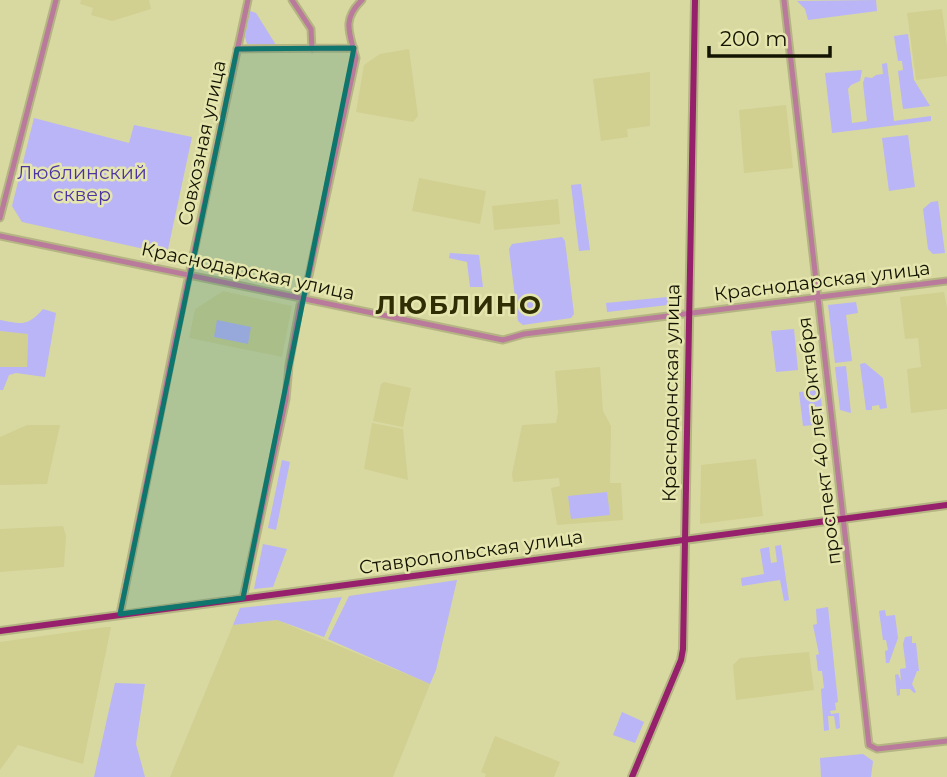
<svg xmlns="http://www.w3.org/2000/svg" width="947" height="777" viewBox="0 0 947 777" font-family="Montserrat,sans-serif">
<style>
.built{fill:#d1d091}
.green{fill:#b9b5f7}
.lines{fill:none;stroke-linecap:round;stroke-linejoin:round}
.minor-casing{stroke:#b5b584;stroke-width:9}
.major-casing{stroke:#b5b584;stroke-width:10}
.minor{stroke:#b97a9b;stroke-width:5}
.major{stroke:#96206b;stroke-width:6}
.marked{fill:#0f766e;fill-opacity:0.2;stroke:#0f766e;stroke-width:5;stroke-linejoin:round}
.labels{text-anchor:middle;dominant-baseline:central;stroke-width:5;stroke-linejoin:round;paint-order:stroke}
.street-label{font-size:19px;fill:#131301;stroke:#e5e5ae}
.park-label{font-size:19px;fill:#4d34a3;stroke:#e5e5ae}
.district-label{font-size:26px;font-weight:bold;letter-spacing:2px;fill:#2e2d04;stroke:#e5e5ae}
</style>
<rect width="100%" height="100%" fill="#d8d8a1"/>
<path class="built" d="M81 0H149L151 9 112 21 91 15 93 8 80 4Z
M942 9 947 47V76L916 80 907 13Z
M409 49 418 116 413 122 356 112 364 65 380 54Z
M650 72V126L627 129 628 137 601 141 593 79Z
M786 105 793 168 744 173 739 110Z
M419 178 486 191 480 224 412 211Z
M558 199 560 224 494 230 492 206Z
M223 291 292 306 282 357 189 338 195 309Z
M944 292 947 308V409L911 413 907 369 921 367 918 338 905 339 900 297Z
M0 331 28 333 27 367H0Z
M600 367 603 411 611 426 610 483H621L623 520 557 525 551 488 560 486 559 478 513 482 512 474 522 425 556 423 558 412 555 371Z
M384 382 411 388 403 427 373 421 381 384Z
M372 423 403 429 408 480 364 469Z
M27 425H60L47 484 0 485V437Z
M756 459 763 516 700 524 701 465Z
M63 526 66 536 64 567 0 572V529Z
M277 620 430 684 393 777H170L233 625Z
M106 627H111L83 764 18 745 0 770V642Z
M809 652 814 690 736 700 733 665 740 658Z
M495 736 560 762 554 777H485L486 774 481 772Z"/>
<path class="green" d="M876 0 877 11 808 20 805 9 797 1Z
M250 11 256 13 276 45 247 44 245 37Z
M908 34 914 80 930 106 903 109 898 71 903 70 902 61H898L894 36Z
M887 63 894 121 931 116V121L832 133 825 73 862 70 860 81 851 85 848 89 852 123 867 121 863 83 865 77 872 78 876 75 883 74 882 64Z
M34 118 129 143 134 125 192 137 167 254 22 222 12 206Z
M908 135 915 187 889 191 882 138Z
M581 184 590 250 579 251 571 185Z
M938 201 945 253 933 254 928 249 923 209 931 202Z
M562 237 565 241 574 314 571 318 523 325 518 321 509 249 512 244Z
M450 253 479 255 483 287H470L467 262 449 258Z
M667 297 668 305 607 312 606 303Z
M856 302 858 313 846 315 852 361 835 363 828 305Z
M43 309 56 313 45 377 16 373 9 375 3 390H0V367H27L28 334 0 331V320C22 324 27 327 43 309Z
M217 320 251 327 248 344 214 337Z
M794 329 798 370 776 372 771 331Z
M865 363 883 378 887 408 880 409 879 405 872 406V410H866L860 364Z
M846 366 851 413 840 410 835 367Z
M820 390 824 424 803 426 799 392Z
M282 460 290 462 276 530 268 528Z
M607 492 610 515 571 519 568 496Z
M263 544 287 549 273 587 254 589Z
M781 545 789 600 784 601 780 580 742 586 741 578 764 574 760 549 769 547 771 563 777 562 775 546Z
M457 580 436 670 430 684 328 639 349 596Z
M342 597 324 637 277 620 233 625 240 608Z
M828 607 838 702 835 703 836 710 830 711 831 714 839 713 840 728 836 729 834 716H828L829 730 824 731 821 689 824 688 822 671H818L816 655 819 654 813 625 817 624 816 609Z
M885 610 886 616 895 615 898 638 889 663H886L885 651 888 650 886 640H883L879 611Z
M912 636V643H916L919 671H917L912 684 916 692 914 693 910 689H900V695L897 696 895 675 898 674 901 681 900 669 906 668 903 644 905 637Z
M115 683 145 684 136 744 145 777H94Z
M622 712 644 722 635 743 613 735Z
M863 754 873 761 871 777H821L820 758Z"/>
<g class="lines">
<g class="minor-casing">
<path id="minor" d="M292 0 311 29 312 49
M784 0 869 745 877 749 947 741
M237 49 354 48
M0 218 56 0
M0 236 503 340 524 334 947 281
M243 598 286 399 289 365 300 305 305 294 356 58C350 34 341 20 362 0
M120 614 175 340 248 0"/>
</g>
<g class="major-casing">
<path id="major" d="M0 631 947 505
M632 777 681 660 683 649 695 0"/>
</g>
<use href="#minor" class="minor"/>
<use href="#major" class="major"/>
</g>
<path class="marked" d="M354 48 243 598 120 614 237 49Z"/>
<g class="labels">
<g class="street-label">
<text transform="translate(202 143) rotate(-78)">Совхозная улица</text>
<text transform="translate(248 271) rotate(12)">Краснодарская улица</text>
<text transform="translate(822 281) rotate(-7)">Краснодарская улица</text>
<text transform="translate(671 393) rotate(-89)">Краснодонская улица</text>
<text transform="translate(819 441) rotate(-97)">проспект 40 лет Октября</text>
<text transform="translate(471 552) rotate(-8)">Ставропольская улица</text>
</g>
<g class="park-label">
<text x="82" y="172">Люблинский<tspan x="82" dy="22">сквер</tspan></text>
</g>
<g class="district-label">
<text x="459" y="305">ЛЮБЛИНО</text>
</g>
</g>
<path d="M709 46v10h121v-10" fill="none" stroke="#131301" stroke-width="3.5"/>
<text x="720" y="46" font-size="21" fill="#131301" stroke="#e5e5ae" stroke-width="5" paint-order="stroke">200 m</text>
</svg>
